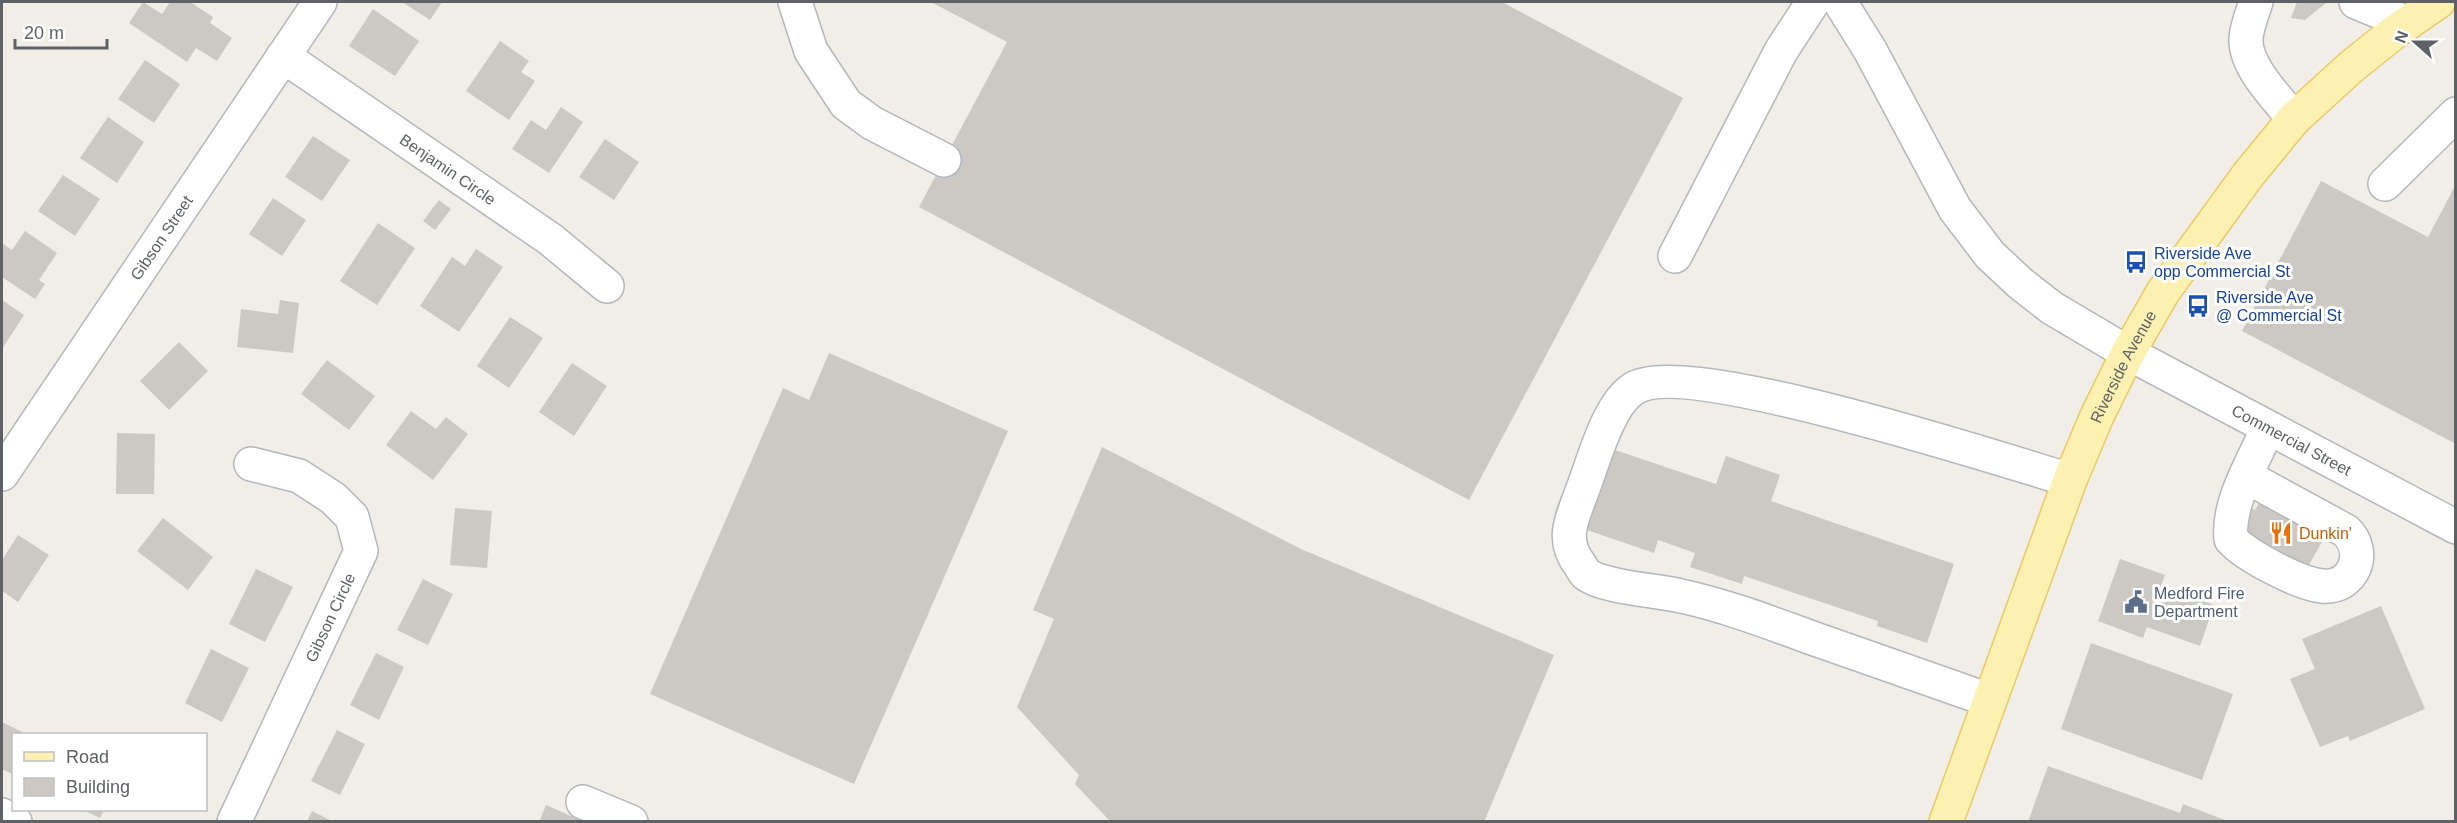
<svg xmlns="http://www.w3.org/2000/svg" width="2457" height="823" viewBox="0 0 2457 823" font-family="Arial,sans-serif">
<style>
.building{fill:#ccc9c4}
.lines{fill:none;stroke-linecap:round;stroke-linejoin:round}
.minor-casing{stroke:#b4b7bb;stroke-width:36}
.major-casing{stroke:#ecc964;stroke-width:36}
.minor{stroke:#fff;stroke-width:33}
.major{stroke:#fcf1b0;stroke-width:33}
.labels{text-anchor:middle;dominant-baseline:central;stroke-width:6;stroke-linejoin:round;paint-order:stroke}
.street-label{font-size:16px;fill:#5e6266;stroke:#fff}
.transit-label{font-size:16px;fill:#164399;stroke:#fff;text-anchor:start}
.food-label{font-size:16px;fill:#c56008;stroke:#fff;text-anchor:start}
.service-label{font-size:16px;fill:#4e5e75;stroke:#fff;text-anchor:start}
</style>
<rect width="100%" height="100%" fill="#f0eee7"/>
<path class="building" d="M143 2 162 14 170 2H190L213 17 210 23 232 38 217 61 196 48 187 62 129 23Z
M402 2H442L430 20Z
M931 2H1502L1683 98 1469 500 919 207 1007 42Z
M2297 2H2327L2305 20 2291 18Z
M373 9 419 41 395 76 349 46Z
M500 41 529 61 521 72 535 81 509 120 466 91Z
M145 60 180 84 154 123 118 99Z
M561 107 583 122 549 173 512 149 531 120 546 130Z
M108 117 144 142 117 183 80 158Z
M313 136 350 160 322 201 285 177Z
M605 139 639 162 614 200 579 177Z
M63 175 100 199 75 236 38 211Z
M2321 181 2428 237 2456 184V444L2242 331Z
M273 198 306 220 282 256 249 234Z
M439 200 451 209 435 230 423 221Z
M378 223 415 248 377 305 340 281Z
M25 231 57 253 39 280 45 284 35 299 2 277V243L12 250Z
M476 249 503 267 459 332 420 306 452 257 465 266Z
M2 300 24 315 2 349Z
M280 300 299 303 293 353 237 347 241 309 278 314Z
M510 317 543 338 509 388 477 366Z
M179 342 208 371 169 410 140 381Z
M829 353 1008 431 854 784 650 694 783 388 809 400Z
M327 360 375 396 349 430 301 394Z
M572 363 607 386 574 436 539 412Z
M411 411 436 429 446 417 468 434 433 480 386 445Z
M117 433 155 434 154 494H116Z
M1102 447 1301 549 1554 655 1484 822H1114L1108 819 1075 784 1079 775 1017 707 1054 619 1033 610Z
M1615 450 1716 484 1726 456 1780 475 1771 501 1954 564 1927 643 1877 626 1878 621 1744 576 1742 584 1690 567 1695 553 1658 540 1654 553 1587 530Z
M2262 498 2327 533 2305 572 2241 536 2248 524 2244 522 2251 508 2255 510Z
M455 508 492 511 487 568 450 565Z
M163 518 213 557 188 590 137 551Z
M18 535 49 555 18 602 2 591V560Z
M2120 559 2165 575 2161 586 2214 605 2200 646 2147 627 2143 638 2098 621Z
M256 569 293 587 265 642 229 624Z
M423 579 453 594 428 645 397 630Z
M2381 606 2425 709 2350 741 2348 736 2320 747 2290 679 2315 669 2302 639Z
M2091 643 2233 694 2202 780 2061 729Z
M211 649 249 668 222 722 185 703Z
M376 653 404 667 379 720 350 705Z
M2 722 26 734H14V775L2 769Z
M337 730 365 744 340 795 311 781Z
M2048 766 2180 813 2183 804 2230 822H2028Z
M546 805 585 822H539Z
M83 810H104L100 818Z
M312 811 334 822H307Z"/>
<g class="lines">
<g class="minor-casing">
<g id="minor">
<path d="M795 2 811 51 846 104 872 123 944 160"/>
<path id="s1" d="M1840 2 1870 50 1955 209 1990 255 2020 283 2052 308 2128 353 2456 527"/>
<path d="M2256 2C2252 14 2247 26 2246 38 2244 66 2278 99 2294 119"/>
<path d="M2356 2 2407 23"/>
<path id="s2" d="M283 56 550 239 607 286"/>
<path d="M2385 184 2456 114"/>
<path d="M1675 256 1781 51 1813 2"/>
<path id="s3" d="M2 474 320 2"/>
<path d="M2247 477 2346 531C2368 552 2354 589 2322 586 2300 584 2246 556 2231 539 2227 503 2254 460 2268 428"/>
<path d="M1989 700C1931 680 1873 659 1815 639 1771 623 1727 606 1681 596 1657 590 1604 588 1586 574 1583 571 1582 568 1580 565 1561 540 1571 521 1581 494 1593 464 1607 406 1633 389 1682 355 2002 460 2070 480"/>
<path d="M583 802 631 822"/>
<path d="M2 815 15 822"/>
<path id="s4" d="M234 822 361 551 352 517 333 498 299 476 251 464"/>
</g>
</g>
<g class="major-casing">
<g id="major">
<path id="s5" d="M1946 822 2070 480 2097 416 2128 353 2163 292 2248 175 2294 119 2351 67 2396 31 2438 2"/>
</g>
</g>
<use href="#minor" class="minor"/>
<use href="#major" class="major"/>
</g>
<defs>
<g id="bus-bare" transform="scale(1.8)"><path d="M-5-6H5V4H4V6H2V4H-2V6H-4V4H-5ZM-3.5-4V0h7V-4ZM-3.5 1.2v1.5H-2V1.2ZM2 1.2v1.5H3.5V1.2Z" fill="#1a4fb4" stroke="#fff" stroke-width="2.5" paint-order="stroke"/></g>
<g id="restaurant-bare" transform="scale(1.8)"><path d="M-5-6h1v4h1v-4h1v4h1v-4h1v5L-1.5 .5V6h-2V.5L-5-1ZM5-6V6H3V1.5H1.5Q1.5-4 5-6Z" fill="#e8710a" stroke="#fff" stroke-width="2.5" paint-order="stroke"/></g>
<g id="civic-bare" transform="scale(1.8)"><path d="M-.6-6.5H3V-4.5H.6V-3L4-1V1h2V6H-6V1h2V-1L-.6-3ZM-1.2 2.5V6h2.4V2.5Z" fill="#5c6f8a" stroke="#fff" stroke-width="2.5" paint-order="stroke"/></g>
</defs>
<g fill-rule="evenodd">
<use href="#bus-bare" x="2136" y="262"/>
<use href="#bus-bare" x="2198" y="306"/>
<use href="#restaurant-bare" x="2281" y="533"/>
<use href="#civic-bare" x="2136" y="602"/>
</g>
<g class="labels">
<g class="street-label">
<text stroke="none"><textPath href="#s2" startOffset="200">Benjamin Circle</textPath></text>
<text stroke="none"><textPath href="#s3" startOffset="285">Gibson Street</textPath></text>
<text stroke="none"><textPath href="#s5" startOffset="489">Riverside Avenue</textPath></text>
<text stroke="none"><textPath href="#s1" startOffset="650">Commercial Street</textPath></text>
<text stroke="none"><textPath href="#s4" startOffset="226">Gibson Circle</textPath></text>
</g>
<g class="transit-label">
<text x="2154" y="253">Riverside Ave<tspan x="2154" dy="18">opp Commercial St</tspan></text>
<text x="2216" y="297">Riverside Ave<tspan x="2216" dy="18">@ Commercial St</tspan></text>
</g>
<g class="food-label">
<text x="2299" y="533">Dunkin'</text>
</g>
<g class="service-label">
<text x="2154" y="593">Medford Fire<tspan x="2154" dy="18">Department</tspan></text>
</g>
</g>
<rect width="2457" height="823" fill="none" stroke="#5e6266" stroke-width="6"/>
<rect x="12" y="733" width="195" height="78" fill="#ffffff" stroke="#bfc0c2" stroke-width="1.5"/>
<rect x="24" y="752" width="30" height="9" fill="#fcf1b0" stroke="#bfc0c2" stroke-width="1.5"/>
<text x="66" y="763" font-size="18" fill="#5e6266">Road</text>
<rect x="24" y="778" width="30" height="18" fill="#ccc9c4" stroke="#bfc0c2" stroke-width="1.5"/>
<text x="66" y="793" font-size="18" fill="#5e6266">Building</text>
<g transform="translate(2415 42) rotate(291)" stroke="#ffffff" stroke-width="4.5" paint-order="stroke">
<path d="M0-4.5L10 22L0 15L-10 22Z" fill="#5e6266"/>
<text y="-9" font-size="16" font-weight="bold" text-anchor="middle" fill="#5e6266">N</text>
</g>
<path d="M15 39v9h92v-9" fill="none" stroke="#5e6266" stroke-width="3"/>
<text x="24" y="39" font-size="18" fill="#5e6266" stroke="#ffffff" stroke-width="4.5" paint-order="stroke">20 m</text>
</svg>
